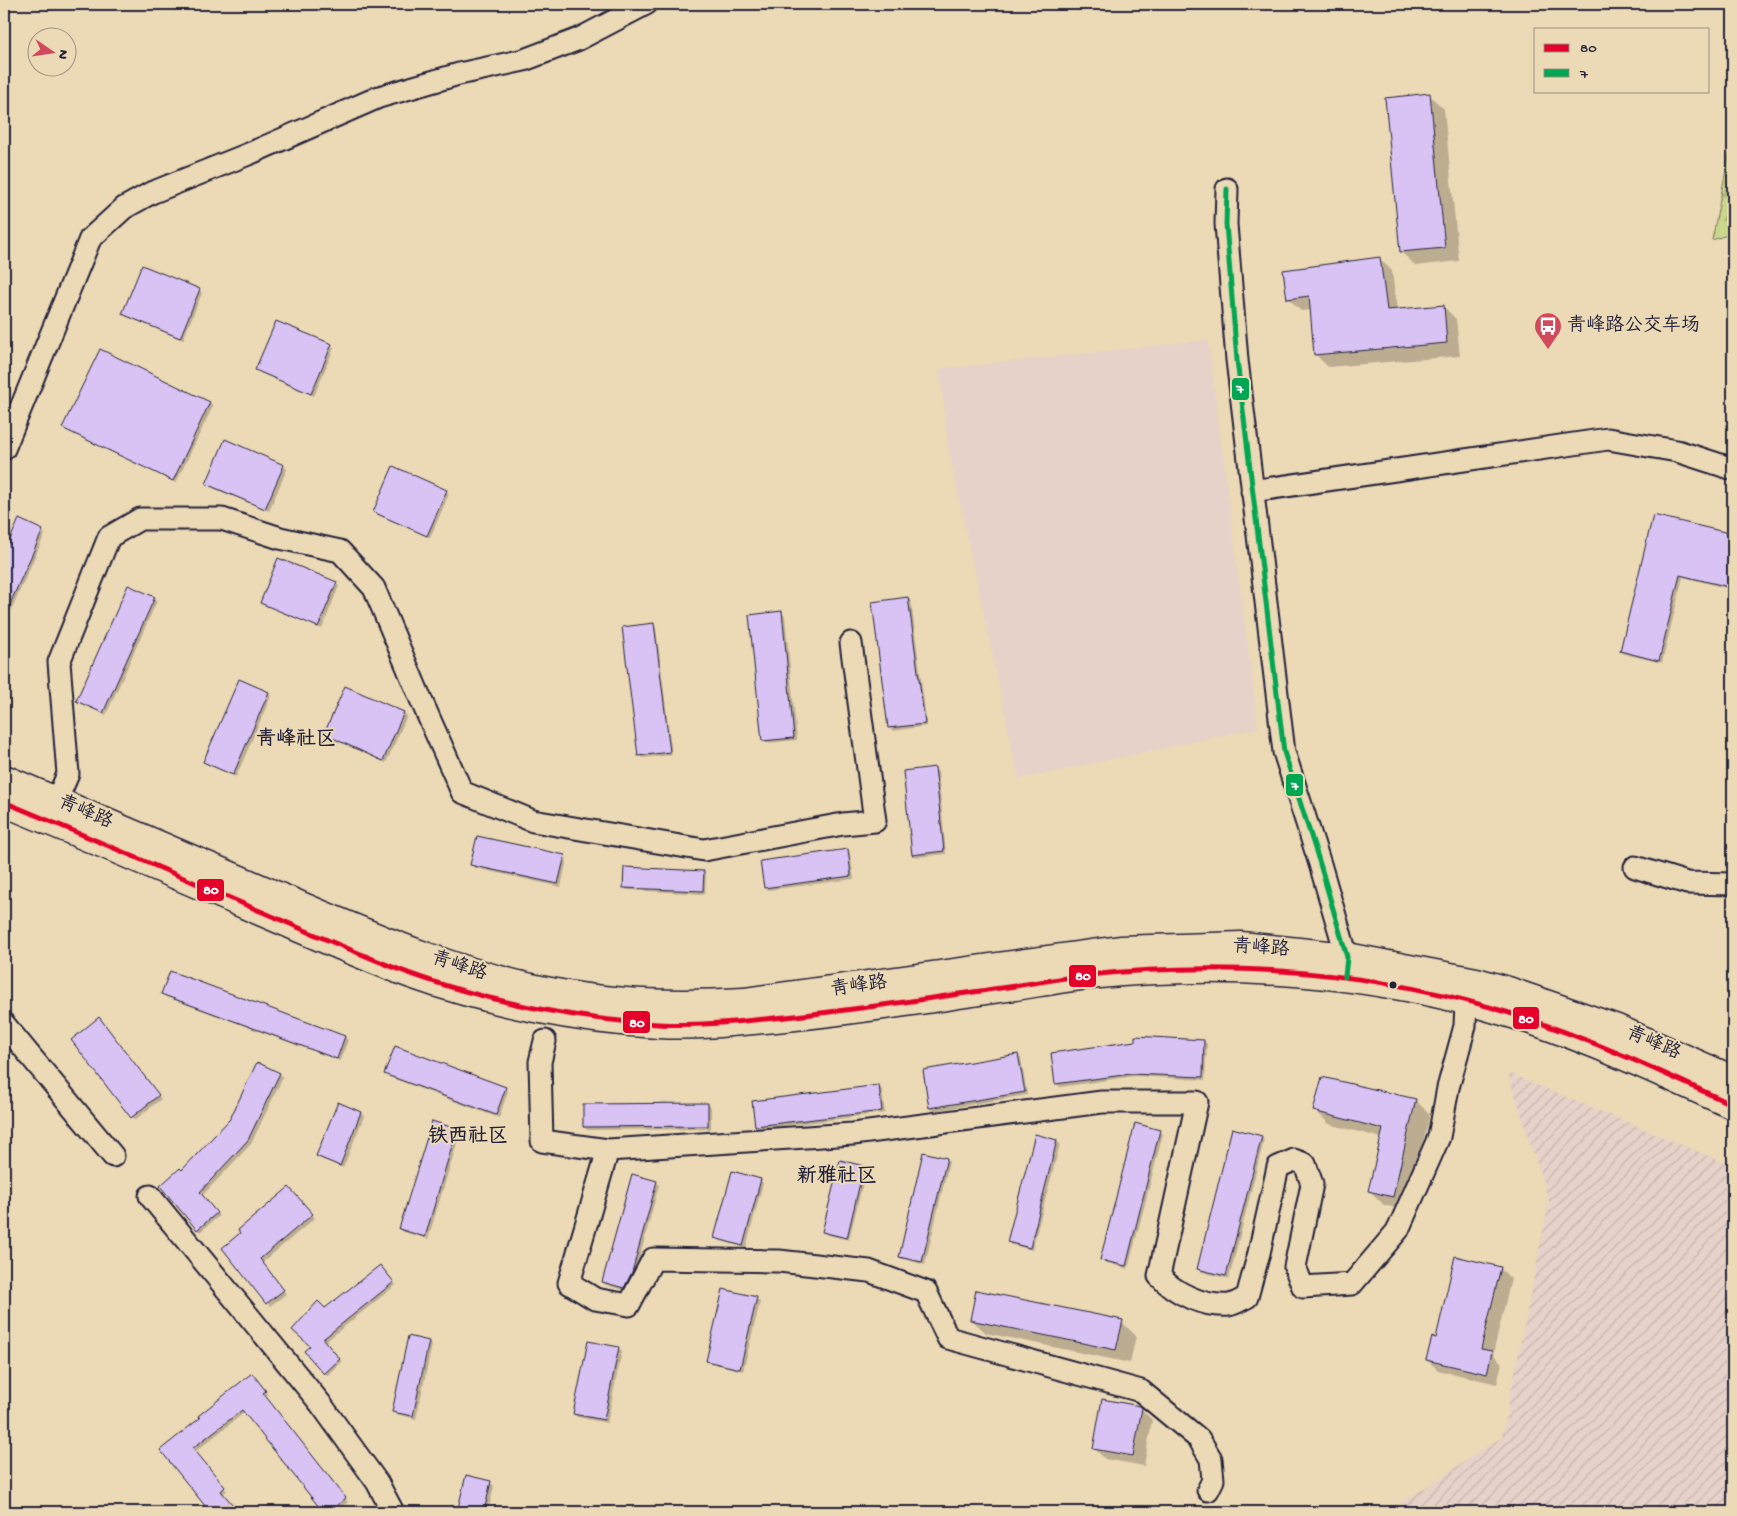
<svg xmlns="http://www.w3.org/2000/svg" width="1737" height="1516" viewBox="0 0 1737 1516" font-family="'Gochi Hand','LXGW WenKai TC',sans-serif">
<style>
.built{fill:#e6d2c9}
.industrial{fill:url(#industrial-furrows)}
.forest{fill:url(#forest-firs);stroke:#767c63}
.shadow{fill:#0003}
.building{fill:#d8c3f4;stroke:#22223b}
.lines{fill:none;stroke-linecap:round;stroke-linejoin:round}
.street-casing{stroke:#22223b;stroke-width:25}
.secondary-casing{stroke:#22223b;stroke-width:31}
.street{stroke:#ecd9b6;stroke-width:21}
.secondary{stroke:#ecd9b6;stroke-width:28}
.bus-1-casing{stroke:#ecd9b6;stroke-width:9}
.bus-2-casing{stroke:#ecd9b6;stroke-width:9}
.bus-1{stroke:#e4002b;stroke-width:5}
.bus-2{stroke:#00a651;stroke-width:5}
.bus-dot{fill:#22223b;stroke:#ecd9b6;stroke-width:2}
.labels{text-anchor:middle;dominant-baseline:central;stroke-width:4;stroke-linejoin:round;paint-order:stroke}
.poi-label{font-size:19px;fill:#22223b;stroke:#ecd9b6;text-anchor:start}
.street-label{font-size:19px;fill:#22223b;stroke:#ecd9b6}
.neighbourhood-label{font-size:20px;font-weight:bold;fill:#22223b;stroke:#ecd9b6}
.line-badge{stroke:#ecd9b6;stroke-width:2}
.badge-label{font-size:14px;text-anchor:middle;font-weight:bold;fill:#fff}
</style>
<defs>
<pattern id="industrial-furrows" width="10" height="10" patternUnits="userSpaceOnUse" patternTransform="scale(1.25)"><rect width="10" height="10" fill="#e6d2c9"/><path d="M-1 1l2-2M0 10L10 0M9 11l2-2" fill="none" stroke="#c5b4ae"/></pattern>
<pattern id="forest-firs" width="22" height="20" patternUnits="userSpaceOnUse" patternTransform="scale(1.25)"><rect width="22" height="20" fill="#cbd78b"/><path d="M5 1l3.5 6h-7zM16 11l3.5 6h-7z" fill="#aeb879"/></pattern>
</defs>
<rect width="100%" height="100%" fill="#ecd9b6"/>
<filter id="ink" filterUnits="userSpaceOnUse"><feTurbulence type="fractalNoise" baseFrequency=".02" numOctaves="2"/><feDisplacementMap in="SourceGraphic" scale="10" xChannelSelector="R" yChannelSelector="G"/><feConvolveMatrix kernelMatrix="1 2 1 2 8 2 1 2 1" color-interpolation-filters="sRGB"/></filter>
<g filter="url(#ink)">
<path class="built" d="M1208 340 1258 728 1019 779 948 447 940 369Z"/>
<path class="industrial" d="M1508 1073 1733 1166V1499L1712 1512H1388L1502 1437 1549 1201Z"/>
<path class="forest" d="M1733 135V233L1712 240Z"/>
<path class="shadow" d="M1429 95 1444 109 1459 261 1416 266 1401 252Z
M1379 258 1392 271 1397 310 1443 306 1456 319 1460 356 1328 367 1315 354 1311 310 1301 311 1288 298Z
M199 290 202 293 183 340 127 317 124 314Z
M331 345 334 348 314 396 260 373 257 370Z
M210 403 213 406 176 483 67 431 64 428Z
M284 466 287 469 269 511 210 487 207 484Z
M446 491 449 494 430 538 378 515 375 512Z
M1654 516 1733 536V590L1683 577 1662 663 1624 654 1621 651Z
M20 521 42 531 45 534 4 626V556Z
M336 583 339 586 322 629 264 605 261 602Z
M154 598 157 601 106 715 81 704 78 701Z
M908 598 911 601 927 726 893 731 890 728Z
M782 613 785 616 797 740 766 743 763 740Z
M653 625 656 628 672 755 642 758 639 755Z
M346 687 404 713 407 716 386 763 328 737 325 734Z
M268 693 271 696 236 777 208 765 205 762Z
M934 769 938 772 946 854 917 857 914 854Z
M847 850 850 853 854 879 768 890 765 887Z
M564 856 567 859 561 887 475 868 472 865Z
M703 872 706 875 705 894 627 890 624 887Z
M163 994 345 1037 348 1040 340 1061 166 997Z
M102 1022 161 1099 135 1120 132 1117Z
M1204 1041 1207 1044 1205 1080 1135 1076 1060 1087 1057 1084Z
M1018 1055 1021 1058 1027 1095 933 1111 930 1108Z
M280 1074 283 1077 251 1144 202 1196 219 1216 200 1232 197 1229 182 1172Z
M386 1074 505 1088 508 1091 499 1118 389 1077Z
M879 1086 882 1090 885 1113 759 1129 756 1126Z
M1415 1100 1430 1114 1407 1211 1384 1205 1370 1191 1382 1138 1329 1124 1315 1110Z
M708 1104 711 1107V1129L587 1130 584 1127Z
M361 1113 364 1116 343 1168 321 1159 318 1156Z
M457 1130 460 1133 428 1239 404 1232 401 1229Z
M1160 1131 1163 1134 1128 1269 1104 1262 1101 1259Z
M1036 1136 1057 1141 1060 1144 1032 1250 1011 1245 1008 1242Z
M1261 1137 1264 1140 1229 1279 1202 1272 1199 1269Z
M946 1159 949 1162 925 1265 903 1259 900 1256Z
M863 1167 866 1170 849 1240 827 1235 824 1232Z
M760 1180 763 1183 746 1248 719 1240 716 1237Z
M656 1182 659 1185 635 1275 627 1291 606 1285 603 1282Z
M292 1191 315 1218 262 1263 286 1294 270 1306 224 1248Z
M1500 1268 1511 1279 1493 1354 1502 1363 1497 1384 1438 1370 1427 1360 1437 1339Z
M383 1269 396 1285 325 1342 342 1362 327 1376 311 1346 325 1310Z
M756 1299 760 1302 743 1371 711 1363 707 1360Z
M971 1319 1122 1322 1136 1336 1130 1363 986 1333Z
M429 1342 432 1345 416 1419 396 1414 393 1411Z
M618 1348 622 1351 607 1423 577 1417 574 1414Z
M255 1378 268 1395 265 1397 348 1502 335 1512H324L245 1412 195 1452 227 1491 223 1494 238 1512H211L162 1451Z
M1139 1407 1152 1420 1144 1466 1105 1459 1095 1449Z
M467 1477 491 1483 494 1486 488 1512H459Z"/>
<path class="building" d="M1430 93 1445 248 1400 252 1385 98Z
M1380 257 1387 310 1444 305 1447 343 1314 355 1309 296 1287 299 1283 270Z
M142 265 200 289 180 338 122 314Z
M276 321 332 344 311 394 255 370Z
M100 349 210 402 173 481 62 428Z
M225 439 284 465 265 509 206 484Z
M393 466 447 490 427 536 373 512Z
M1653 515 1733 534V588L1680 575 1659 661 1620 651Z
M19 519 43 530 4 617V553Z
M278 558 337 582 318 627 260 603Z
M128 585 155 597 103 713 76 701Z
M908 597 925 724 888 728 872 602Z
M782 611 794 738 762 741 749 615Z
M654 623 670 752 638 756 622 627Z
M239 679 269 692 233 775 203 762Z
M345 686 404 712 383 761 324 734Z
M935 767 944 851 912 855 903 771Z
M477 836 565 855 558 884 470 865Z
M848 849 851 876 764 888 760 861Z
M624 867 704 871 703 891 623 888Z
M170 971 345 1036 337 1059 161 994Z
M99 1017 159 1095 131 1118 71 1040Z
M1135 1036 1204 1040 1203 1077 1131 1074 1055 1084 1051 1053 1135 1041Z
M395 1046 506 1087 496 1115 384 1074Z
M1018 1054 1025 1092 929 1108 923 1070Z
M257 1062 280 1073 248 1140 200 1192 217 1213 197 1230 160 1186 180 1168 182 1170 230 1119Z
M1322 1077 1416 1099 1393 1197 1368 1191 1383 1129 1313 1111Z
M879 1085 882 1111 755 1126 752 1101Z
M338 1102 361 1112 340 1166 316 1156Z
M708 1103V1126L583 1127V1104Z
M432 1121 457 1129 425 1237 399 1229Z
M1135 1123 1160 1130 1126 1266 1100 1260Z
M1232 1128 1262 1136 1226 1276 1197 1269Z
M1035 1134 1057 1140 1030 1248 1007 1242Z
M923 1152 947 1158 922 1262 899 1257Z
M840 1160 864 1166 847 1238 822 1232Z
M732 1171 761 1179 743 1246 714 1238Z
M632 1174 657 1181 632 1272 624 1288 602 1282Z
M289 1187 313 1214 260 1259 284 1290 266 1304 222 1248 240 1233 238 1230Z
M1455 1256 1501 1267 1481 1349 1492 1351 1487 1374 1426 1360 1432 1337 1436 1338Z
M380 1265 394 1282 323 1339 340 1359 324 1374 304 1351 310 1346 292 1330 318 1301 325 1308Z
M723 1289 757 1297 740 1369 706 1361Z
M976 1290 1123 1320 1116 1350 970 1320Z
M408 1336 429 1341 413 1416 392 1412Z
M588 1341 619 1347 604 1420 573 1414Z
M252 1373 266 1391 263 1393 346 1498 329 1512H323L242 1410 193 1448 225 1487 221 1491 239 1512H210L160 1450 200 1418 198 1416Z
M1102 1399 1140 1406 1142 1408 1133 1456 1093 1449Z
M466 1475 491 1481 484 1512H457Z"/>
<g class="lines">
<g class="street-casing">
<path id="street" d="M1227 189 1226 224 1237 360 1284 752 1320 864 1347 957 1345 971
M4 449 90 239 124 208 151 193 251 153 379 97 459 74 524 60 579 39 646 4
M1252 491 1608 439 1677 451 1733 469
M51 814 68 774 59 662 109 537 140 519H222L280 538 340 551 374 588 422 702 462 792 533 821 704 850 843 824 875 821 851 643
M1635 867 1687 883 1733 884
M4 1024 113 1156
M545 1041 540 1062 542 1141 608 1150 569 1283 595 1299 629 1305 653 1259 779 1261 869 1271 926 1292 948 1338 1141 1391 1199 1439 1211 1459 1213 1480 1208 1490
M608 1150 853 1134 1102 1102H1197L1159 1276C1176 1294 1204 1307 1229 1305 1235 1304 1241 1300 1247 1297L1259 1253 1278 1167 1294 1160 1305 1164 1312 1184 1295 1267 1303 1287 1352 1284 1398 1230 1439 1137 1448 1088 1465 1026 1466 1001
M150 1196 320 1403 377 1482 393 1512"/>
</g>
<g class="secondary-casing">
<path id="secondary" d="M4 779C99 819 194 861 289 901 376 938 463 976 556 993 619 1005 680 1006 744 1002L1120 950 1241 946 1347 957 1476 982 1508 991 1617 1029 1733 1080
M4 802C87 836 170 872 253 908 305 930 358 954 411 974 486 1001 578 1020 658 1024 697 1026 737 1022 775 1018 853 1011 930 998 1008 987 1035 983 1061 978 1088 975 1232 960 1379 971 1516 1015 1591 1039 1662 1072 1733 1105"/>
</g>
<use href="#street" class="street"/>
<use href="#secondary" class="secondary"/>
<g class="bus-1-casing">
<path id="bus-1" d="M4 802C87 836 170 872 253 908 305 930 358 954 411 974 486 1001 578 1020 658 1024 697 1026 737 1022 775 1018 853 1011 930 998 1008 987 1035 983 1061 978 1088 975 1232 960 1379 971 1516 1015 1591 1039 1662 1072 1733 1105"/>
</g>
<g class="bus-2-casing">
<path id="bus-2" d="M1227 189 1226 224 1237 360 1284 752 1320 864 1347 957 1345 977"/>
</g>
<use href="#bus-1" class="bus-1"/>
<use href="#bus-2" class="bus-2"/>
</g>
</g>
<defs>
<g id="bus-pin" transform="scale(1.4375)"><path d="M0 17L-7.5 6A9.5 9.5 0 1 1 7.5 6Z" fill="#d1495b" stroke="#ecd9b6"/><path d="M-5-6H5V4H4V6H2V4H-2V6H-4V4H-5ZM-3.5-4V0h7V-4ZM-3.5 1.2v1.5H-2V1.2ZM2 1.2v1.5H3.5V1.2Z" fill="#fff"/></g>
</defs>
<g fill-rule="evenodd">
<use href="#bus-pin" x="1548" y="326"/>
</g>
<circle class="bus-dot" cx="1393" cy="985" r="4.5"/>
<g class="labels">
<g class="poi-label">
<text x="1567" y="326">青峰路公交车场</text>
</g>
<g class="street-label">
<text transform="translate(85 813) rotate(23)">青峰路</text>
<text transform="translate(1261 949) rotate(4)">青峰路</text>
<text transform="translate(459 967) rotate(18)">青峰路</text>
<text transform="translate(859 987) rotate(-8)">青峰路</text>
<text transform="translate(1653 1044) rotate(23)">青峰路</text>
</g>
<g class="neighbourhood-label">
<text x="296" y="740">青峰社区</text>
<text x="468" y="1137">铁西社区</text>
<text x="837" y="1177">新雅社区</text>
</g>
</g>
<g class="line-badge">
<rect x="1231" y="377" width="19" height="24" rx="5" fill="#00a651"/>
<rect x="1285" y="773" width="19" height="24" rx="5" fill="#00a651"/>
<rect x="196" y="878" width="29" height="24" rx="5" fill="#e4002b"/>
<rect x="1068" y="964" width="29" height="24" rx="5" fill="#e4002b"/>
<rect x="1512" y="1006" width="28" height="24" rx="5" fill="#e4002b"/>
<rect x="622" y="1010" width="29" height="24" rx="5" fill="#e4002b"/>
</g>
<g class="badge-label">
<text x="1240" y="393">7</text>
<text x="1295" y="790">7</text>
<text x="211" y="894">80</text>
<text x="1083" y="980">80</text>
<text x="1526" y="1023">80</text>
<text x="637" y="1027">80</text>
</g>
<rect width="1737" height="1516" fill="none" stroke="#ecd9b6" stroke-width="20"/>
<rect x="10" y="10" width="1717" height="1496" fill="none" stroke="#22223b" stroke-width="2" filter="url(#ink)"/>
<rect x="1534" y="28" width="175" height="65" fill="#ecd9b6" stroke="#9b9085"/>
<rect x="1544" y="44" width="25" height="8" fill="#e4002b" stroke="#9b9085"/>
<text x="1580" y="52" font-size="15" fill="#22223b">80</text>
<rect x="1544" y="69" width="25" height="8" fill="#00a651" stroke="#9b9085"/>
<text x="1580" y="78" font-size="15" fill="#22223b">7</text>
<g transform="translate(52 52) rotate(103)"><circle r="24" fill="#ecd9b6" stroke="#9b9085"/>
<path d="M0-4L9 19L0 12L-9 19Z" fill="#d1495b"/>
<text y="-8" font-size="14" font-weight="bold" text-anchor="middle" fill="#22223b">N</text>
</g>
</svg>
